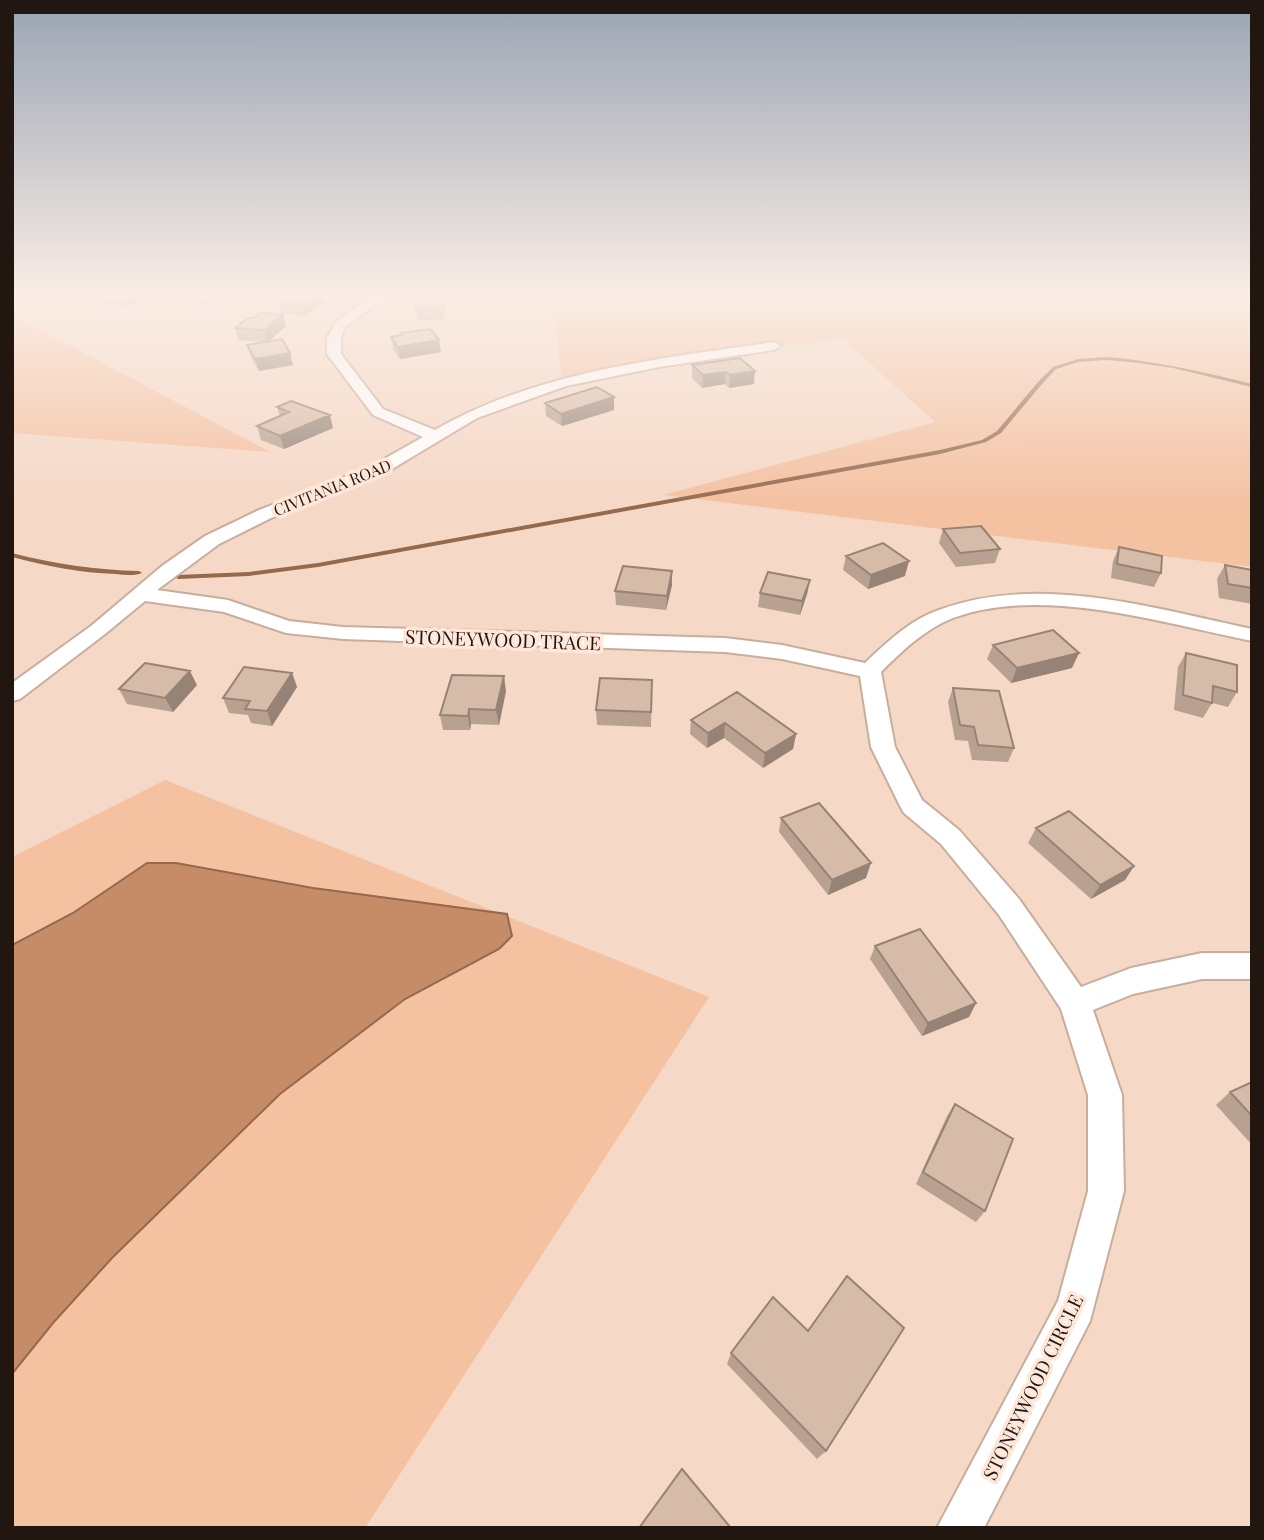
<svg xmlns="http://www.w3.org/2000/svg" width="1264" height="1540" viewBox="0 0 1264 1540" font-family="'Playfair Display',serif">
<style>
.green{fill:#f4c1a1}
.water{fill:#c58c67;stroke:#94694d;stroke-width:2}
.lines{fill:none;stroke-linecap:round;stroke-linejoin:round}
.stream{fill:#94694d;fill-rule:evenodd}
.street-casing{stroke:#c9ad9c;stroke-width:4}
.street{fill:#fff;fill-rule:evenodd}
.wall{fill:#b9a191}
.shaded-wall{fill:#968376}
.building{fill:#d7bba9;stroke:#968376;stroke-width:2}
.labels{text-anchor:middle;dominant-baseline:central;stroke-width:7;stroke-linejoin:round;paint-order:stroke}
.far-street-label{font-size:16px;fill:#211710;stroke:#fee6d8}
.street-label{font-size:19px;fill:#211710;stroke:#fee6d8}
</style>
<rect width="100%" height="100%" fill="#f5d8c6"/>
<path class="green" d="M552 293H1252V567L663 495 935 422 844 340 677 355 562 379Z
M12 315 270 452 12 433Z
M165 780 709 997 365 1528H12V857Z"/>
<path class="water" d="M147 863H176L313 888 507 914 512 936 499 949 405 999 280 1094 112 1258 53 1323 12 1374V945L73 913Z"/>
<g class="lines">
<path class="stream" d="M1107 357C1156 361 1204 372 1252 384V387L1173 368 1139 363 1107 360 1078 362 1056 369 1042 384 1001 433 986 442 940 454 318 567 249 576 178 579 175 577 178 575 249 572 318 563 940 450 982 440 997 431 1038 382 1053 367 1078 359Z
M12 553C54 564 96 570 139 571L142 573C135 576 125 575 116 574 80 573 46 566 12 557Z"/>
<g class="street-casing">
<path id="street" d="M378 293H391L345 327 341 338V354L383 409 435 430C538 371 658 359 774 342L781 346 774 350 659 367 566 386 477 418 382 475 271 518 219 544 157 590 228 600 289 621 343 627 725 638 782 645 865 663C887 642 910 620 939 610 1039 573 1152 608 1252 629V641C1163 623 1041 585 953 618 925 629 902 651 881 672L895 747 922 800 959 830 1019 899 1081 987 1131 968 1202 953H1252V979H1202L1133 994 1093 1010 1122 1095 1124 1191 1090 1321 984 1528H937L1058 1301 1088 1191V1095L1061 1009 999 915 941 844 904 813 900 806 871 747 860 676 782 659 725 652 343 639 286 633 224 612 145 601 105 634 20 699 12 701V683L91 626 162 566 205 536 259 510 370 467 423 437 373 415 327 354V338L336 322Z"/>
</g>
<use href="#street" class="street"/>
</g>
<path class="wall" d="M96 293H155L156 295 125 307 100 303Z
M180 293H223L224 296 209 305 183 302Z
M443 295 445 319 418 321 416 309Z
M278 302 324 304 304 316 281 313Z
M286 326 268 341 293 365 259 371 251 357 247 345 265 342 238 340 235 328Z
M401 333 441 352 400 359 393 349 391 337 401 335Z
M740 358 754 384 729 388 725 384 702 388 692 378V365Z
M545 403 614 410 562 426 546 416Z
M277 407 333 428 284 449 261 440 257 426 280 416Z
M943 529 1000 549 995 563 956 567 939 543Z
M1119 547 1161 573 1154 587 1111 578 1113 561Z
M846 556 905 576 868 589 843 570Z
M1225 565 1252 570V604L1219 598 1217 579Z
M810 580 807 594 800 615 758 607 760 593Z
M672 585 666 610 616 605 615 591Z
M993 645 1072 668 1011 683 987 659Z
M1186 653 1237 692 1228 707 1212 703 1203 718 1174 710 1178 667Z
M292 673 297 687 272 726 251 723 248 715 229 713 223 698Z
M652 680 651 727 597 725 596 710Z
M197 685 173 712 127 704 119 689Z
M953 688 1014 748 1008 762 972 760 968 741 955 740 948 702Z
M506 691 499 725 471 724 470 730H443L440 715Z
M737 692 796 734 793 749 763 768 724 738 707 748 690 734 691 720Z
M781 818 866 878 828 895 779 832Z
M1036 828 1134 866 1125 880 1091 899 1028 843Z
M875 946 976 1003 969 1017 922 1036 870 959Z
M1252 1082V1145L1216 1105 1230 1092Z
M955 1104 985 1211 976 1222 916 1184 947 1116Z
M731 1353 826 1451 817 1459 727 1364Z"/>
<path class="shaded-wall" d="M129 293H155L156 295 125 307 121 295Z
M207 293H223L224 296 209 305 205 294Z
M321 293 324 304 304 316 301 305Z
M283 314 286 326 268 342 264 330Z
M439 340 441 352 400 359 398 347Z
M290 353 293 365 259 371 255 359Z
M755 371 754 384 729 388 730 375Z
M726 372 725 384 702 388 703 375Z
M614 397V410L562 426 561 414Z
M330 415 333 428 284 449 280 436Z
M909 561 905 576 868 589 871 575Z
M672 571V585L666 610 667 596Z
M810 580 807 594 800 615 802 601Z
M1079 653 1072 668 1011 683 1017 668Z
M190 671 197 685 173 712 165 698Z
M292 673 297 687 272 726 267 711Z
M504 676 506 691 499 725 496 710Z
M469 709 471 724 470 730 468 716Z
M725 723 724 738 707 748 708 733Z
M796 734 793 749 763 768 765 753Z
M871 863 866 878 828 895 832 880Z
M1134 866 1125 880 1091 899 1100 885Z
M976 1003 969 1017 922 1036 928 1023Z"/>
<path class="building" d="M100 293H129L121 295Z
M294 293H321L301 305 278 302Z
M443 295 444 308 416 309V297Z
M259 313 283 314 264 330 235 328 248 318H253Z
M430 329 439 340 398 347 391 337 402 335 401 333Z
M282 339 290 353 255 359 247 345Z
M740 358 755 371 730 375 726 372 703 375 692 365Z
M597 387 614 397 561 414 545 403Z
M291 401 330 415 280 436 257 426 289 412 277 407Z
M981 526 1000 549 960 553 943 529Z
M883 543 909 561 871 575 846 556Z
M1119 547 1162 556 1161 573 1117 564Z
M1225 565 1252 570V588L1228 584Z
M623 566 672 571 667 596 615 591Z
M768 572 810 580 802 601 760 593Z
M1053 630 1079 653 1017 668 993 645Z
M1186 653 1237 665V692L1213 686 1212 703 1183 695Z
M145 663 190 671 165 698 119 689Z
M244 667 292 673 267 711 245 709 250 701 223 698Z
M452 675 504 676 496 710 469 709 468 716 440 715Z
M600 678 652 680 651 712 596 710Z
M953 688 999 691 1014 748 978 745 974 727 960 725Z
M737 692 796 734 765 753 725 723 708 733 691 720Z
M819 803 871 863 832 880 781 818Z
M1069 811 1134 866 1100 885 1036 828Z
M920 929 976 1003 928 1023 875 946Z
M1252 1082V1116L1230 1092Z
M955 1104 1013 1139 985 1211 923 1172Z
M847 1276 904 1328 826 1451 731 1353 773 1297 808 1331Z
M682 1469 731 1528H639Z"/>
<linearGradient id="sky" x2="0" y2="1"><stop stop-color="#9aa4b4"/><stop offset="0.58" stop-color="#faede5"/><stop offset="1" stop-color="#faede5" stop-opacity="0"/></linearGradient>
<rect width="1264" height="508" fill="url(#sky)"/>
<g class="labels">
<g class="far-street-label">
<text transform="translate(332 487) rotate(-22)">CIVITANIA ROAD</text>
</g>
<g class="street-label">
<text transform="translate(503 639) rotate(2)">STONEYWOOD TRACE</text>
<text transform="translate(1032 1387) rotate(-64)">STONEYWOOD CIRCLE</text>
</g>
</g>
<rect width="1264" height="1540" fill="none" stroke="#211710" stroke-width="28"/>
</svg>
